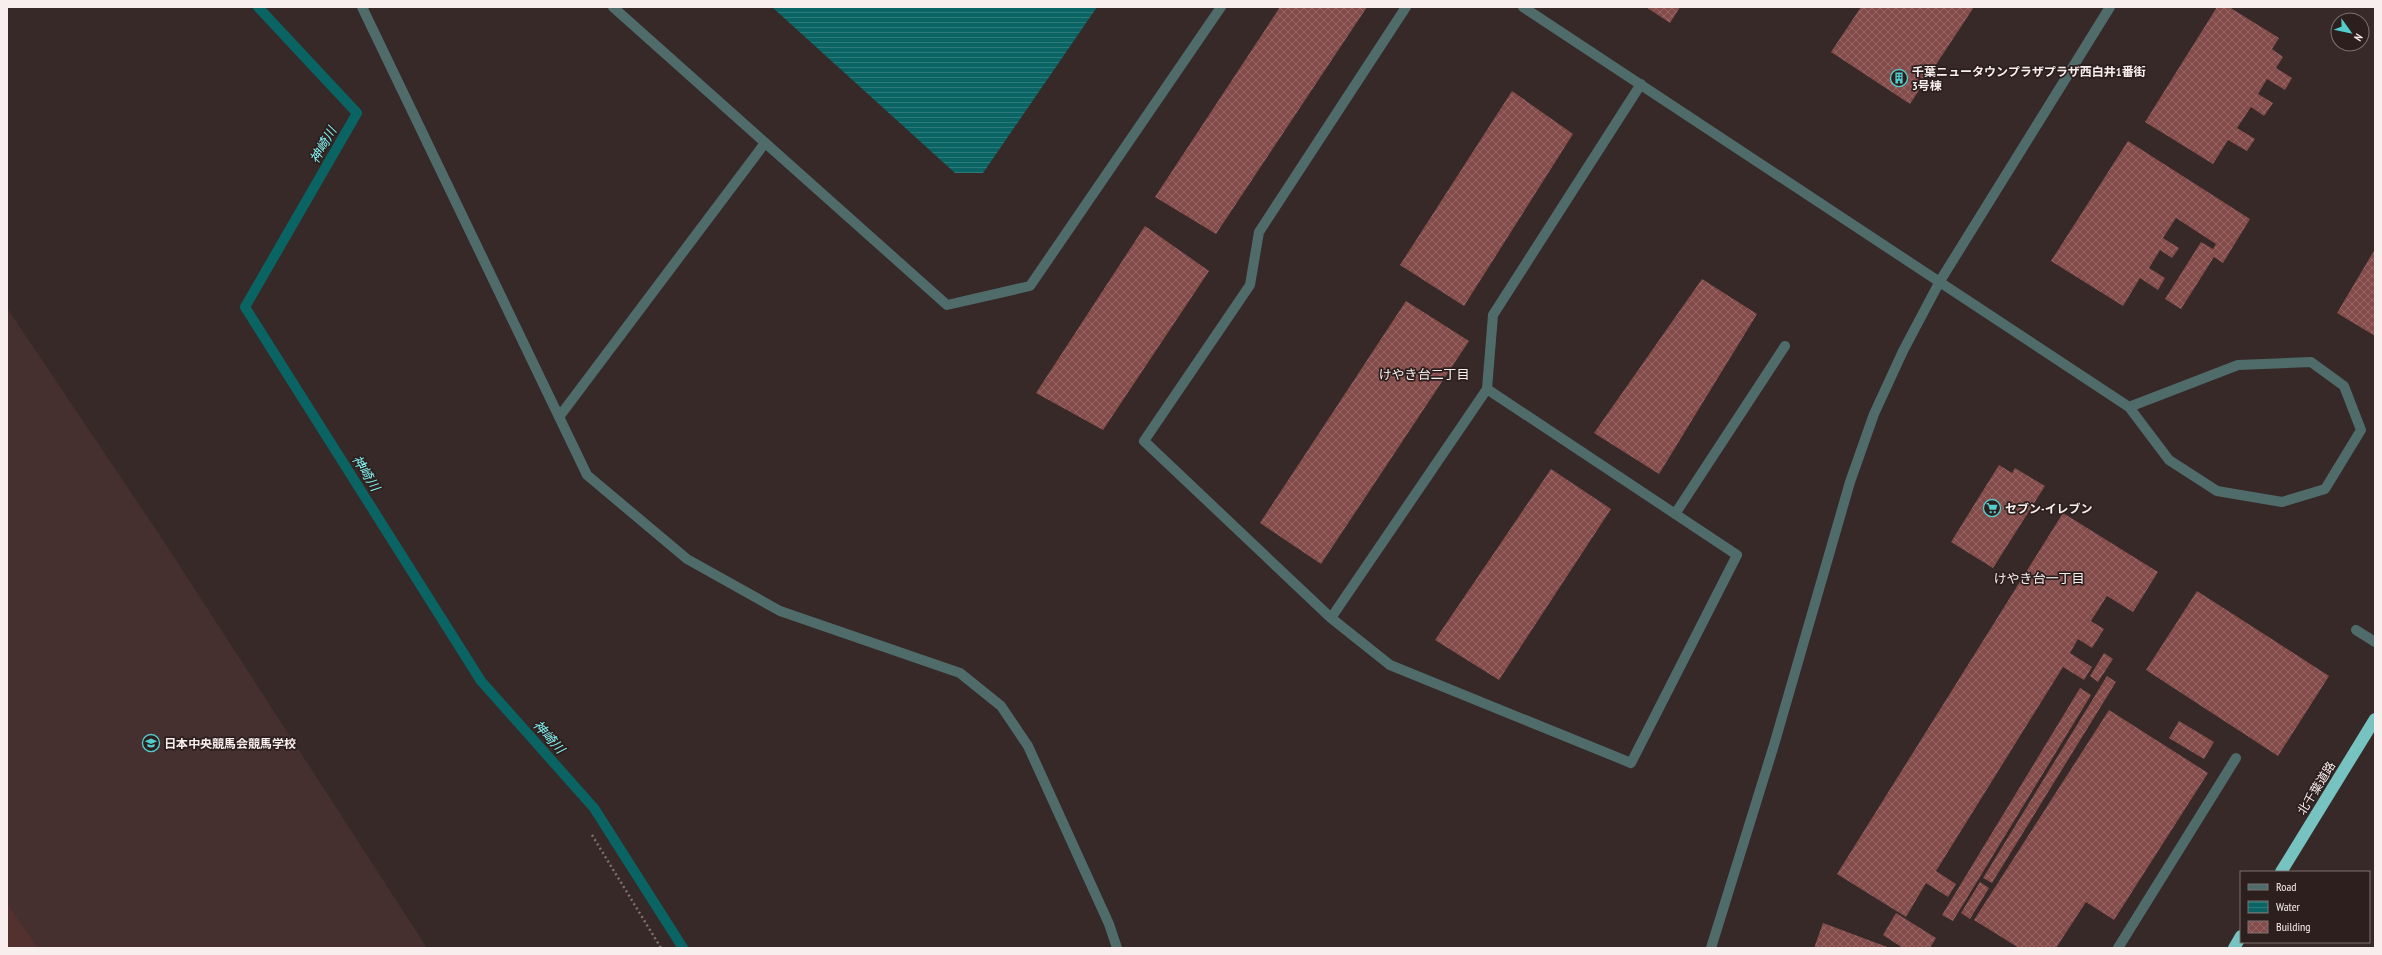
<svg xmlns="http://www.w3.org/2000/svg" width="2382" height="955" viewBox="0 0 2382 955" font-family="'PT Sans Narrow','Noto Sans JP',sans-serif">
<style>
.built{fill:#45302f}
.garden{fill:#52312f}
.water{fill:url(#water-rules)}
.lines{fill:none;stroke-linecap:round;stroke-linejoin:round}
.stream{stroke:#0a6463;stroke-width:10}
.building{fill:url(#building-cross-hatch)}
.path{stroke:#7e7271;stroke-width:2.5;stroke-dasharray:2 3;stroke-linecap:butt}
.minor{stroke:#4f6c6b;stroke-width:10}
.highway{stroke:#77c3c1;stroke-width:12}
.labels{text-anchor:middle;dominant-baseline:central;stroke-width:3.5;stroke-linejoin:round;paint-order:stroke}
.poi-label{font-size:12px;font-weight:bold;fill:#f7eeed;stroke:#2c1f1e;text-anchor:start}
.street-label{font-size:12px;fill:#f7eeed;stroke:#2c1f1e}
.water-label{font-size:13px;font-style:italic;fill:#82f5f3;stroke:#2c1f1e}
.neighbourhood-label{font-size:13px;fill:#f7eeed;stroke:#2c1f1e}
</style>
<defs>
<pattern id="water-rules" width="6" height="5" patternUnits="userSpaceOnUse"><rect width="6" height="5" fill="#0a6463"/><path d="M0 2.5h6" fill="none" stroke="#2e7a7a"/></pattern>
<pattern id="building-cross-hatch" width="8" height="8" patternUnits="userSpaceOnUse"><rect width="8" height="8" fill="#834c4a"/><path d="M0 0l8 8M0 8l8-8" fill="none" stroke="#956664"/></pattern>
</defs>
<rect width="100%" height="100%" fill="#362928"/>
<path class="built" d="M7 308 161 537 427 948H7Z"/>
<path class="garden" d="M7 904 38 948H7Z"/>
<path class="water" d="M772 7H1097L983 173H955Z"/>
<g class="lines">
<path class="stream" d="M258 7 357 113 245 307 481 681 594 808 683 948"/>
</g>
<path class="building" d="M1280 7H1367L1216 234 1155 197Z
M1646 7H1680L1670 23Z
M1861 7H1974L1910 104 1831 52Z
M2217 7H2229L2279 38 2272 49 2283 57 2276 68 2292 78 2285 90 2267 79 2258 94 2273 103 2264 116 2251 107 2237 128 2255 139 2247 151 2228 140 2213 164 2145 122Z
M1512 91 1573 134 1464 306 1400 265Z
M2128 141 2250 219 2223 263 2214 257 2181 309 2165 299 2201 242 2213 249 2216 244 2176 218 2163 238 2179 248 2172 258 2160 250 2149 268 2165 278 2158 290 2140 278 2123 306 2051 261Z
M1145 226 1209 271 1103 430 1036 393Z
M2375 249V336L2337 313Z
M1702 279 1757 314 1659 474 1594 433Z
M1406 301 1469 341 1321 564 1260 523Z
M1999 465 2012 473 2015 468 2045 486 1993 568 1951 542Z
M1551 469 1611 509 1499 680 1435 640Z
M2063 513 2158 572 2133 612 2107 596 2091 621 2104 629 2092 648 2078 639 2070 653 2092 667 2084 680 2063 667 1936 871 1956 884 1948 897 1926 883 1906 917 1837 874Z
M2197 591 2329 676 2278 756 2146 670Z
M2104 653 2113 659 2098 682 2090 676Z
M2107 676 2116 682 1992 883 1983 878Z
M2080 688 2091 695 1953 921 1942 915Z
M2109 710 2208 773 2114 920 2086 902 2056 948H2019L1974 920Z
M2179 721 2214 742 2204 759 2169 738Z
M1980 882 1989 888 1970 919 1961 913Z
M1896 913 1936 938 1930 948H1903L1883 935Z
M1823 923 1890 948H1814Z"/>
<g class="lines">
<path class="path" d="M592 835 661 948"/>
<path class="minor" d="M362 7 587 475 687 559 780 611 960 673 1001 706 1028 746 1109 924 1117 948
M613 7 947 305 1030 286 1221 7
M1406 7 1259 232 1250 285 1144 441 1331 618 1390 665 1631 763 1737 555 1487 389
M1523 7 2129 407 2169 460 2217 491 2282 502 2325 489 2361 430 2344 386 2311 362 2238 365 2129 407
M559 417 765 143
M1675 514 1785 346
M1331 618 1487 389 1493 315 1641 84
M2356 630 2375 642
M1711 948 1774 745 1850 482 1874 414 1903 351 1940 281 2110 7
M2118 948 2236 758"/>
<path class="highway" d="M2281 872 2375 719
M2234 948 2241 936"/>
</g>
<defs>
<g id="building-ring" transform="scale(0.9)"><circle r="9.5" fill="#2c1f1e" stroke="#53cdcb" stroke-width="1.5"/><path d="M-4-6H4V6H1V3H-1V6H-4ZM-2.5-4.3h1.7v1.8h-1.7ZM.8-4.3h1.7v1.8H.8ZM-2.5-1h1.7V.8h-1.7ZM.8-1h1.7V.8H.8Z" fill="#53cdcb"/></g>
<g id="supermarket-ring" transform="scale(0.9)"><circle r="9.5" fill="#2c1f1e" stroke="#53cdcb" stroke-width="1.5"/><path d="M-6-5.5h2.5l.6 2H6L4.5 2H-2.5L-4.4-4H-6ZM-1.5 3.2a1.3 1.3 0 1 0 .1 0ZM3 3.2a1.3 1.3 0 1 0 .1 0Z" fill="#53cdcb"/></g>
<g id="university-ring" transform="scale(0.9)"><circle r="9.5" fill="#2c1f1e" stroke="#53cdcb" stroke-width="1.5"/><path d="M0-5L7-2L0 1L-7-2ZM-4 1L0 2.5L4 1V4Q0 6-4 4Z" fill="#53cdcb"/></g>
</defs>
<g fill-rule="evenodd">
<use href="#building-ring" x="1899" y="78"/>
<use href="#supermarket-ring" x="1992" y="508"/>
<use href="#university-ring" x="151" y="743"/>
</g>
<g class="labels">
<g class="poi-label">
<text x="1912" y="71">千葉ニュータウンプラザプラザ西白井1番街<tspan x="1912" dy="14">3号棟</tspan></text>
<text x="2005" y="508">セブン-イレブン</text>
<text x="164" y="743">日本中央競馬会競馬学校</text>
</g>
<g class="street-label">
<text transform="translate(2316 788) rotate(-58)">北千葉道路</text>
</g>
<g class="water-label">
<text transform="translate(323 145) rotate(-60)">神崎川</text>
<text transform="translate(366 473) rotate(58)">神崎川</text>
<text transform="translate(549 737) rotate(48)">神崎川</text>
</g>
<g class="neighbourhood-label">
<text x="1424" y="374">けやき台二丁目</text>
<text x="2039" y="578">けやき台一丁目</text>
</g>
</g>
<rect width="2382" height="955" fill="none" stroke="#f7eeed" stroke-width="16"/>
<rect x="2240" y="871" width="130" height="72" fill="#2c1f1e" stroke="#7d7271"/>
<rect x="2248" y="884" width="20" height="6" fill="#4f6c6b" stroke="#7d7271"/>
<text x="2276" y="891" font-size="12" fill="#f7eeed">Road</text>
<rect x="2248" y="901" width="20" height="12" fill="url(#water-rules)" stroke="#7d7271"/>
<text x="2276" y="911" font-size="12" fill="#f7eeed">Water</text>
<rect x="2248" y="921" width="20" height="12" fill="url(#building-cross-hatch)" stroke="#7d7271"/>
<text x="2276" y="931" font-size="12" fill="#f7eeed">Building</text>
<g transform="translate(2350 32) rotate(123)"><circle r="19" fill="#2c1f1e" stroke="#7d7271"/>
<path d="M0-3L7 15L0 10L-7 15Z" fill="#53cdcb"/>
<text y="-6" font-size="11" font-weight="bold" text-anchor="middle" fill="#f7eeed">N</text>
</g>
</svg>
